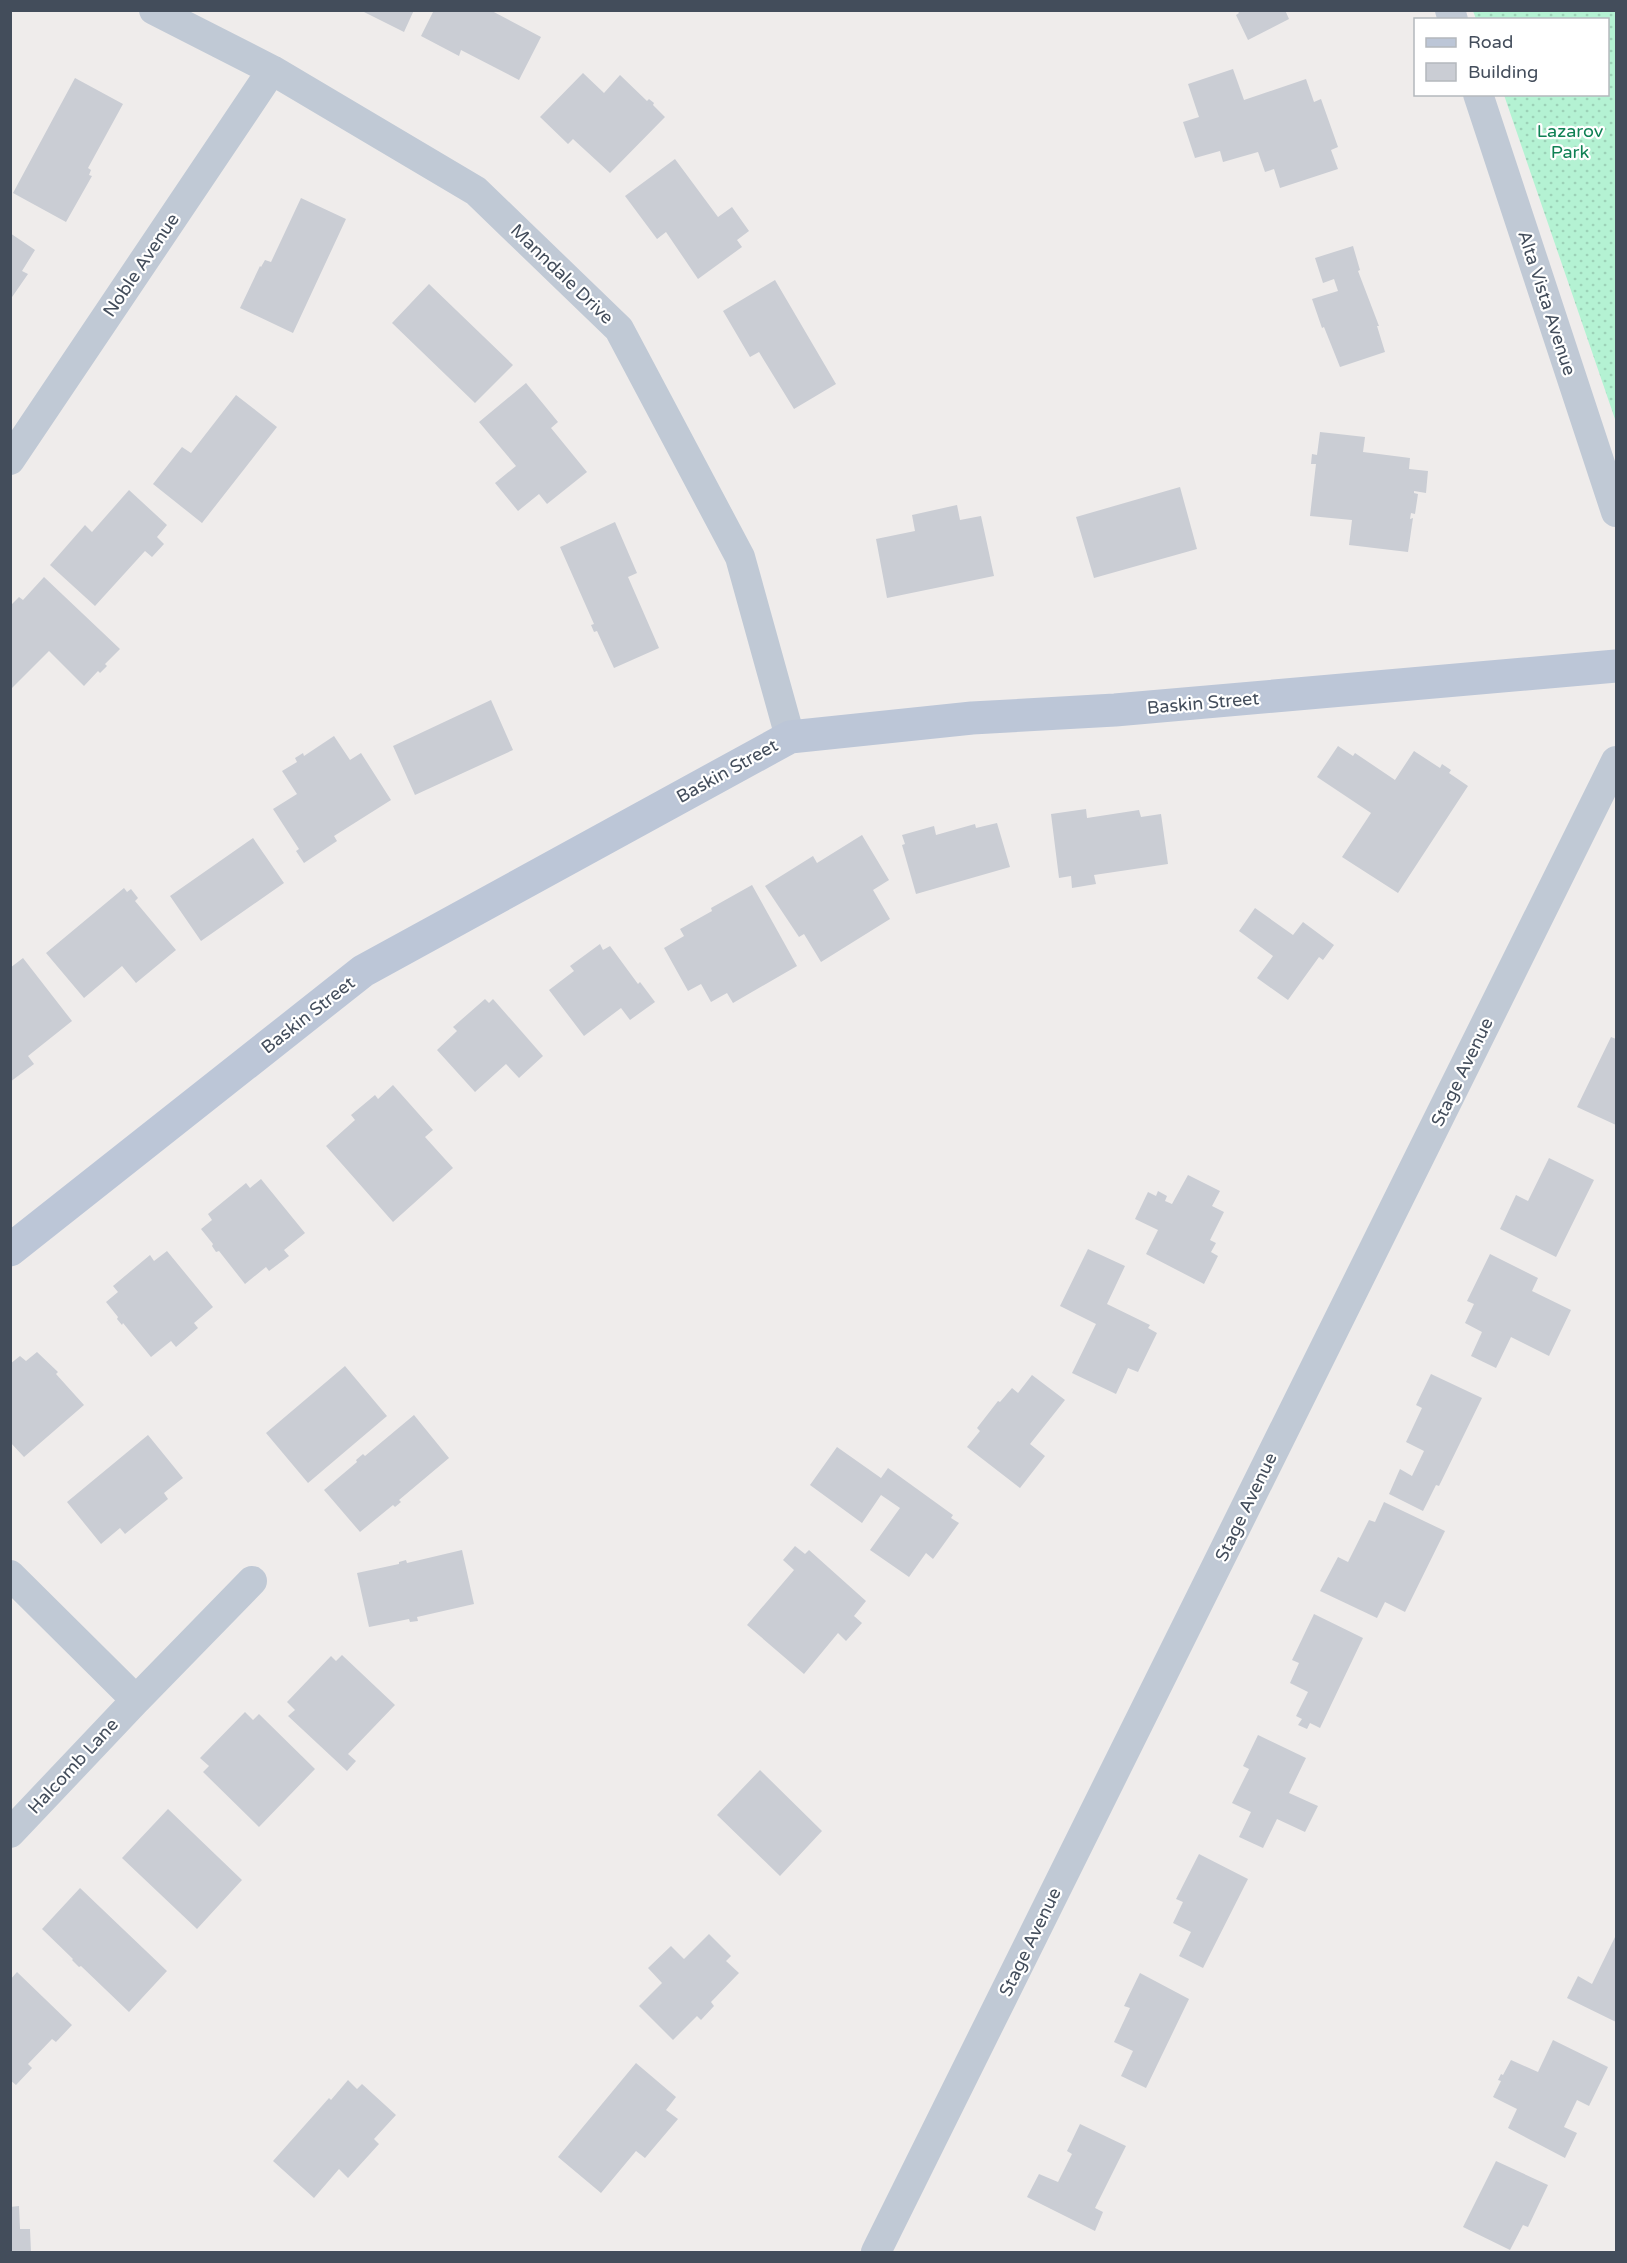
<svg xmlns="http://www.w3.org/2000/svg" width="1627" height="2263" viewBox="0 0 1627 2263" font-family="'Varela Round',sans-serif">
<style>
.grass{fill:url(#grass-dots)}
.building{fill:#cacdd4}
.lines{fill:none;stroke-linecap:round;stroke-linejoin:round}
.street{stroke:#c0c9d5;stroke-width:30}
.secondary{stroke:#bcc6d7;stroke-width:33}
.labels{text-anchor:middle;dominant-baseline:central;stroke-width:4.5;stroke-linejoin:round;paint-order:stroke}
.park-label{font-size:18px;fill:#0f8154;stroke:#fff}
.street-label{font-size:18px;fill:#434d5b;stroke:#fff}
</style>
<defs>
<pattern id="grass-dots" width="8" height="8" patternUnits="userSpaceOnUse" patternTransform="scale(1.5)"><rect width="8" height="8" fill="#b4f2d3"/><path d="M2 2h.1M6 6h.1" fill="none" stroke="#9cd1b7" stroke-width="1.8" stroke-linecap="round"/></pattern>
</defs>
<rect width="100%" height="100%" fill="#efeceb"/>
<path class="grass" d="M1473 11H1616V422L1504 95 1608 94V20L1476 19Z"/>
<path class="building" d="M360 10H414L404 32Z
M434 10H490L541 37 519 80 461 50 459 56 421 36Z
M1237 10H1285L1289 19 1248 40 1236 15 1239 13Z
M1233 69 1244 100 1306 79 1314 102 1321 99 1338 147 1331 150 1338 169 1280 188 1274 169 1265 172 1258 152 1223 162 1220 151 1195 158 1183 122 1199 117 1188 84Z
M583 73 604 93 620 75 647 101 649 99 654 103 653 105 665 117 610 173 573 139 568 144 540 117Z
M75 78 123 104 88 168 91 170 89 175 92 176 66 222 13 193Z
M675 159 718 217 732 207 749 231 737 240 742 247 698 279 666 232 657 239 625 196Z
M301 198 346 219 293 333 240 308 260 266 261 267 265 260 271 262Z
M10 233 35 250 22 271 28 274 10 300Z
M1353 246 1360 270 1358 271 1379 326H1377L1385 352 1340 367 1324 327 1322 328 1312 299 1338 291 1334 279 1323 283 1315 258Z
M775 280 836 384 794 409 759 352 750 357 723 311Z
M429 284 513 365 475 403 392 323Z
M526 383 558 422 551 428 587 472 547 504 539 494 518 511 495 483 516 466 479 422Z
M236 395 277 427 202 523 153 484 182 447 191 453Z
M1320 432 1365 437 1363 452 1410 458 1409 469 1428 471 1426 493 1414 491V493L1418 494 1415 514 1411 513 1410 519 1413 518 1408 552 1349 545 1352 520 1310 516 1316 464H1311L1312 454 1317 455Z
M1180 487 1197 549 1094 578 1076 517Z
M129 490 167 525 157 537 164 544 152 557 145 551 95 606 50 565 85 525 92 532Z
M957 505 960 520 981 516 994 576 887 598 876 539 915 531 912 515Z
M615 522 637 573 628 577 659 648 614 668 597 631 594 632 591 625 594 624 560 547Z
M44 577 120 649 105 664 107 666 100 673 98 671 84 686 49 651 10 690V606L19 597 23 600Z
M491 700 513 750 415 795 393 746Z
M334 736 350 760 361 753 391 800 334 836 337 841 304 863 296 851 299 849 273 809 297 794 282 771 297 762 295 758 303 753 304 756Z
M1338 746 1353 756 1355 753 1395 780 1414 751 1440 768 1442 764 1451 770 1449 773 1468 786 1398 893 1342 857 1371 813 1317 777Z
M1086 809 1087 818 1139 810 1141 817 1161 814 1168 864 1094 875 1096 884 1072 888 1071 876 1059 878 1051 814Z
M997 823 1010 867 916 894 902 845 905 844 902 835 934 826 936 835 975 824 976 828Z
M862 835 889 880 873 890 890 919 821 962 804 934 799 937 765 886 813 856 817 863Z
M253 838 284 883 201 941 170 896Z
M752 885 797 966 733 1003 727 993 711 1002 701 984 688 991 664 948 684 936 680 929 712 911 711 908Z
M124 888 127 892 131 889 138 898 135 901 176 950 136 983 122 966 84 998 46 953Z
M1255 908 1293 935 1303 922 1334 945 1323 960 1319 957 1288 1000 1257 978 1273 956 1239 931Z
M600 944 603 950 610 946 638 984 640 982 655 1002 630 1020 621 1008 584 1036 549 990 574 971 570 966Z
M23 958 72 1021 28 1056 34 1064 10 1082V968Z
M485 999 489 1003 493 999 543 1056 519 1078 506 1064 475 1092 437 1050 457 1031 453 1027Z
M1611 1037 1616 1039V1125L1577 1107Z
M393 1085 433 1130 425 1137 453 1168 393 1222 326 1146 355 1120 351 1115 375 1095 378 1099Z
M1549 1158 1594 1180 1556 1257 1500 1229 1516 1195 1528 1201Z
M1188 1175 1220 1191 1212 1206 1224 1212 1210 1240 1216 1243 1211 1252 1218 1256 1204 1284 1146 1254 1158 1230 1135 1219 1148 1192 1156 1196 1158 1191 1167 1196 1165 1201 1172 1204Z
M261 1179 305 1233 284 1250 289 1256 269 1271 266 1267 245 1284 219 1251 216 1252 212 1246 213 1244 201 1229 212 1220 208 1214 246 1183 250 1188Z
M1088 1249 1125 1266 1107 1304 1150 1325 1148 1328 1157 1333 1138 1372 1128 1368 1116 1394 1072 1373 1096 1324 1060 1306Z
M167 1251 213 1307 194 1323 198 1328 176 1347 171 1341 151 1357 123 1323 122 1325 117 1319 118 1317 106 1302 118 1292 113 1286 150 1255 154 1261Z
M1490 1254 1538 1278 1532 1291 1571 1310 1549 1356 1511 1337 1496 1368 1471 1356 1482 1332 1465 1323 1474 1304 1467 1301Z
M37 1352 58 1372 56 1374 84 1405 24 1457 10 1442V1364L20 1356 26 1361Z
M345 1366 387 1416 308 1483 266 1433Z
M1431 1374 1482 1398 1439 1486 1436 1485 1423 1511 1389 1494 1400 1469 1412 1476 1424 1451 1406 1442 1422 1408 1416 1405Z
M1032 1375 1065 1400 1030 1444 1045 1456 1020 1488 967 1447 980 1431 977 1428 998 1401 1000 1402 1012 1388 1018 1393Z
M414 1415 449 1458 399 1500 401 1502 395 1507 393 1505 360 1532 324 1490 357 1462 356 1460 363 1454 365 1456Z
M148 1435 183 1478 164 1493 168 1499 125 1534 120 1528 101 1544 67 1502Z
M837 1447 881 1478 888 1468 953 1515 951 1518 959 1523 933 1559 926 1553 909 1577 870 1550 900 1508 881 1495 862 1523 810 1485Z
M1384 1502 1445 1531 1405 1612 1385 1602 1377 1618 1320 1591 1338 1557 1348 1562 1369 1520 1375 1522Z
M795 1546 805 1554 809 1550 866 1601 854 1616 862 1623 846 1641 838 1633 804 1674 747 1625 794 1570 783 1560Z
M462 1550 474 1604 417 1617 418 1621 410 1622 409 1619 369 1627 357 1573 399 1564V1562L406 1560 407 1563Z
M1314 1614 1363 1638 1320 1728 1310 1723 1307 1729 1298 1725 1302 1719 1296 1716 1308 1692 1290 1683 1299 1663 1292 1660Z
M342 1655 395 1705 348 1754 356 1761 347 1771 288 1716 295 1710 287 1702 331 1656 336 1661Z
M245 1712 253 1720 259 1714 315 1769 259 1827 203 1772 209 1766 200 1758Z
M1258 1735 1306 1758 1289 1793 1318 1806 1305 1832 1277 1819 1263 1848 1239 1837 1251 1812 1232 1803 1249 1769 1243 1766Z
M760 1770 822 1831 780 1876 717 1815Z
M168 1809 242 1880 197 1929 122 1858Z
M1199 1854 1248 1879 1203 1968 1179 1956 1191 1932 1173 1923 1183 1902 1176 1899Z
M80 1888 167 1971 129 2012 81 1966 79 1967 72 1960 73 1959 42 1929Z
M709 1934 731 1956 726 1961 739 1973 711 2002 714 2006 701 2020 697 2016 673 2040 639 2006 662 1983 648 1968 671 1946 684 1959Z
M1616 1935V2022L1567 1998 1578 1976 1592 1984Z
M17 1972 72 2025 56 2042 52 2039 28 2064 32 2068 16 2085 10 2080V1980Z
M1140 1973 1189 1999 1146 2088 1121 2076 1133 2051 1114 2042 1130 2008 1124 2006Z
M1553 2040 1608 2067 1589 2106 1577 2100 1564 2127 1577 2133 1565 2158 1508 2128 1517 2109 1493 2097 1501 2081 1498 2080 1501 2074 1503 2075 1511 2060 1538 2072Z
M636 2063 676 2097 666 2110 678 2119 645 2158 636 2151 601 2193 558 2157Z
M348 2080 357 2089 362 2084 396 2115 374 2139 379 2144 348 2178 339 2169 314 2198 273 2161 329 2098 331 2100Z
M1080 2124 1126 2146 1095 2208 1103 2212 1095 2231 1027 2197 1039 2174 1058 2182 1072 2154 1067 2151Z
M1496 2161 1548 2185 1528 2227 1523 2225 1510 2250 1463 2227Z
M19 2206 20 2229H30L31 2252H10V2207Z"/>
<g class="lines">
<path class="street" d="M154 10 272 70 476 191 619 329 740 557 790 737
M1450 10 1453 20
M1478 94 1616 512
M10 460 272 70
M10 1575 136 1700 10 1833
M136 1700 252 1581
M876 2252 1616 761"/>
<path class="secondary" d="M10 1250 363 971 790 737 972 718 1115 710 1616 666"/>
</g>
<g class="labels">
<g class="park-label">
<text x="1570" y="131">Lazarov<tspan x="1570" dy="21">Park</tspan></text>
</g>
<g class="street-label">
<text transform="translate(141 265) rotate(-56)">Noble Avenue</text>
<text transform="translate(562 274) rotate(44)">Manndale Drive</text>
<text transform="translate(1547 303) rotate(72)">Alta Vista Avenue</text>
<text transform="translate(1203 703) rotate(-5)">Baskin Street</text>
<text transform="translate(727 771) rotate(-29)">Baskin Street</text>
<text transform="translate(308 1015) rotate(-38)">Baskin Street</text>
<text transform="translate(1462 1072) rotate(-64)">Stage Avenue</text>
<text transform="translate(1246 1507) rotate(-64)">Stage Avenue</text>
<text transform="translate(73 1766) rotate(-47)">Halcomb Lane</text>
<text transform="translate(1030 1942) rotate(-64)">Stage Avenue</text>
</g>
</g>
<rect width="1627" height="2263" fill="none" stroke="#434d5b" stroke-width="24"/>
<rect x="1414" y="18" width="195" height="78" fill="#ffffff" stroke="#b4b8bd" stroke-width="1.5"/>
<rect x="1426" y="38" width="30" height="9" fill="#bcc6d7" stroke="#b4b8bd" stroke-width="1.5"/>
<text x="1468" y="48" font-size="18" fill="#434d5b">Road</text>
<rect x="1426" y="63" width="30" height="18" fill="#cacdd4" stroke="#b4b8bd" stroke-width="1.5"/>
<text x="1468" y="78" font-size="18" fill="#434d5b">Building</text>
</svg>
